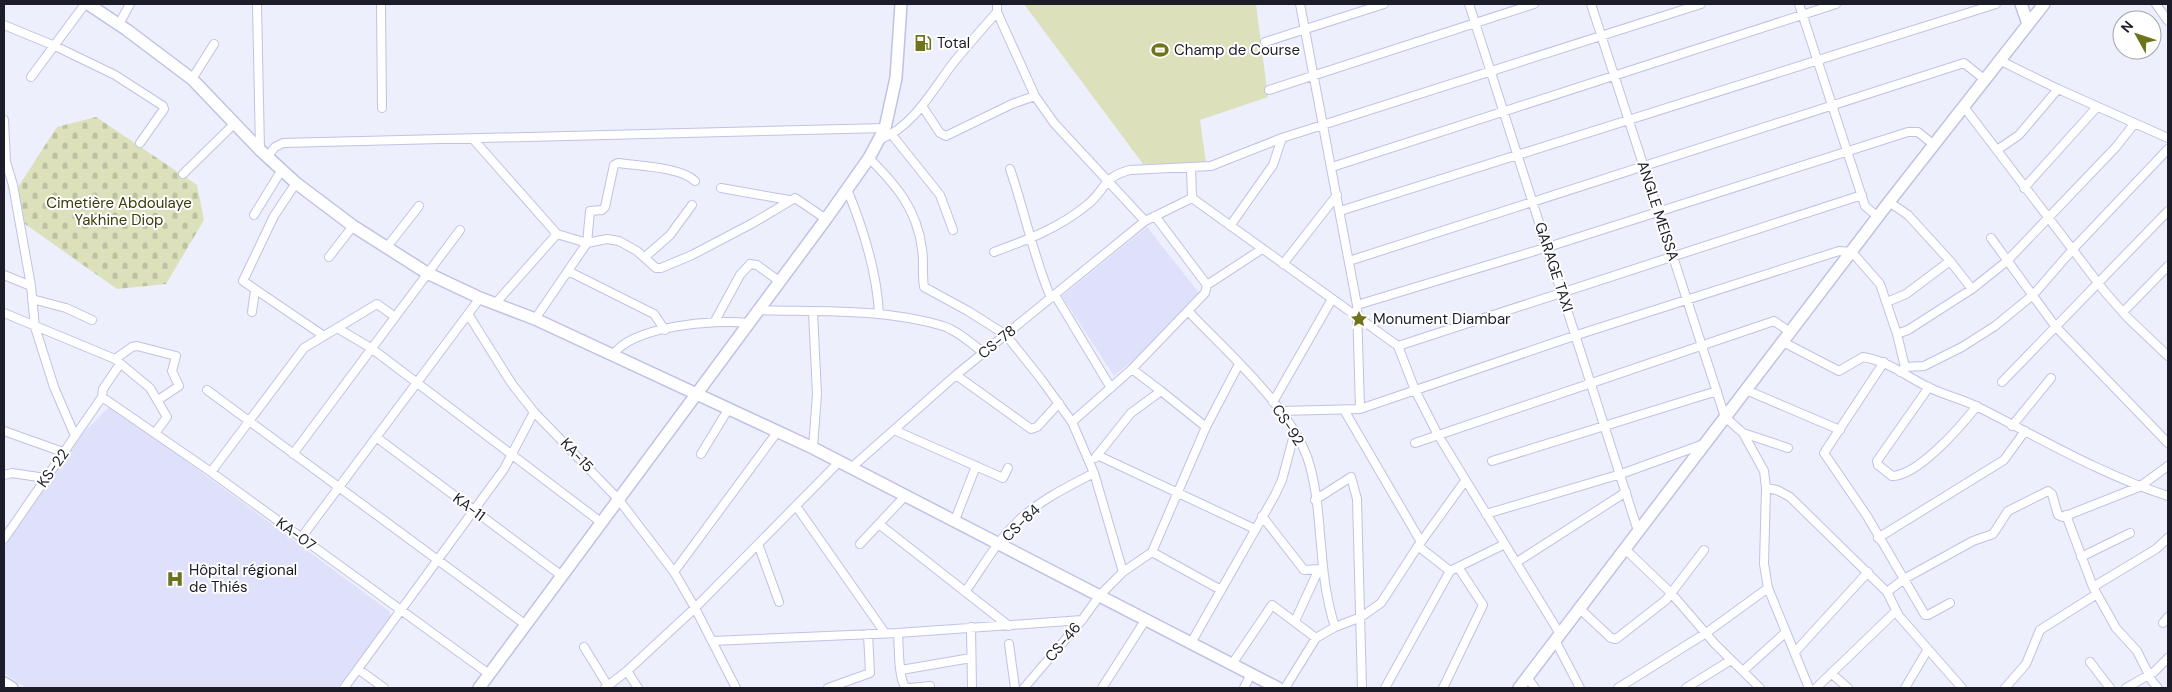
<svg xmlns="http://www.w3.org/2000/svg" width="2172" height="692" viewBox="0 0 2172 692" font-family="'DM Sans',sans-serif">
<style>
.built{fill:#dfe1fb}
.cemetery{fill:url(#cemetery-stones)}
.pitch{fill:#dce1bc}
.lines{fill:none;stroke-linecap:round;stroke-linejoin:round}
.street-casing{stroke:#bfc2e5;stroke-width:10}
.secondary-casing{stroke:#bfc2e5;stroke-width:14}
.street{stroke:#fff;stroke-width:8}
.secondary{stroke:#fff;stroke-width:11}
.labels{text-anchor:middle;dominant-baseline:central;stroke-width:4;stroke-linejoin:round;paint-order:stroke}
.poi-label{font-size:15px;fill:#1c1d29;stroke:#fff;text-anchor:start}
.park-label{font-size:15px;fill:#383c08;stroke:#fff}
.street-label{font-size:15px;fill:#1c1d29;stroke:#fff}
</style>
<defs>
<pattern id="cemetery-stones" width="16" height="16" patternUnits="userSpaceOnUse" patternTransform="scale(1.25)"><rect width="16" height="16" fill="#dce1bc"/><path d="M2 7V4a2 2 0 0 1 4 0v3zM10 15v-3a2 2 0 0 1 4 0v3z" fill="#bcc1a2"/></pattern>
</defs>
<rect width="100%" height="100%" fill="#edeffd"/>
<path class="built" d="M1147 227 1200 294 1135 359 1114 376 1062 296Z
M109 407 116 409 389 611 391 616 337 688H26L4 673V547L82 434Z"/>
<path class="cemetery" d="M96 117 197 185 204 220 166 284 117 289 25 224 18 187 57 127Z"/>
<path class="pitch" d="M1024 4H1256L1268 97 1200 120 1206 163 1143 164Z"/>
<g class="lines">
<g class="street-casing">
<path id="street" d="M257 4 260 150
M381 4 382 108
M997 4V12L1035 96 1054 123 1145 221
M1300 4 1357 305 1360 409
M1469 4 1638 531
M1591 4 1725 417 1743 433 1764 471 1766 488 1764 564 1768 588 1809 688
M1799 4 1865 206 1878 217
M2156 4 2168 21
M119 24 130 4
M4 25 55 46 115 75 163 106 164 109 140 143
M1265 42 1384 4
M2001 61 2058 89 2168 138
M31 77 85 4
M192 79 214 44
M1269 90 1534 4
M922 106 940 133 946 136 1012 104 1035 96
M1964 107 2105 292 2128 318 2168 356
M4 120 6 162 13 185 31 286 35 327 54 387 75 436
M892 135 940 195 953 230
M473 139 557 234 587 243 607 239 619 241 637 251 656 268H661L692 255 753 223 795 198 826 219
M881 139C914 126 933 89 954 62 968 45 982 29 997 12
M1997 150 2019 135 2058 89
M267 157 275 147 283 143 885 128
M869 158C896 185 917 209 922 249 924 261 922 275 924 287L968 311 1006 335 1041 379 1072 422 1094 473 1123 572
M1332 167 1836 4
M1191 168 1192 198
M1010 169C1025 212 1033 256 1051 298
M183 174 235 123
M296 183 274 216 243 281 324 336
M721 188 789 200
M2024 188 2097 107
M847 189C863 228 877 272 879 314
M1192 198 1398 346 1415 390 1438 435 1560 634
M1889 202 1908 215 1950 261
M1340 211 1996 4
M254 215 281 171
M1230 226 1273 165 1282 138
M1991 238 2055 326 2168 443
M387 247 419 206
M994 252C1027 240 1059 228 1087 205 1106 190 1102 177 1130 170L1211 166 1282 138 1701 4
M329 257 353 226
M645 257 670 235 692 205
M1349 261 1964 63 1985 80
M1283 264 1337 195
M568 271 654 314 665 330
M4 275 31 286
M1207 285 1262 249
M1055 295 1111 388
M32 299 66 308 92 320
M1887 302 1906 294 1950 261 1972 289
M495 304 557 234
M1357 305 1548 247 1908 132H1918L1934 145
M757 310C819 312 883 308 943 326 958 331 972 344 984 353
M252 312 255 290
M813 312 817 394 813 448
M1189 312C1228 353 1295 411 1310 466 1324 518 1317 572 1335 627
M2123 312 2168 266
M4 313 115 359 150 388 167 417 155 433
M468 314 512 384 534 412 619 500 674 572 695 608 736 688
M535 319 587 243 590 211 602 210 605 207 614 165 618 163C638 166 681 167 695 181
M715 321 740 275 750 264 757 265 779 281
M337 328 371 348 602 523
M1783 342 1839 371 1863 357C1888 361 1906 376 1928 387 1944 395 1962 399 1978 407 2040 438 2102 475 2168 496
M1398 346 1862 195
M613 355C632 326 715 319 747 323
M115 359 132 347 137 346 176 356 172 371 179 386 158 400
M1884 362 1824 453 1867 516 1925 615H1928L1950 603
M1905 367 1897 334 1908 330 1972 289 2007 261 2116 147 2134 124
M1132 369 1161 391
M1900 372 1905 367 1924 366 1962 347 1995 326 2034 294 2073 249 2168 149
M956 375 1031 429 1037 427 1059 403
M2002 382 2168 211
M1929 387 1877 461 1878 465 1892 476C1918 476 1961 426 1977 406
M207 390 526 625
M1746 390 1840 430
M102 397 211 472 489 674
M1273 402 1332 299
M1344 410 1421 542
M1281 411 1360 409 1577 335 1839 251 1852 252 1880 284 1897 334
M1072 422 1132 369 1205 293 1207 285 1155 216
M2012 426 2051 378
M894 430 1003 478 1008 468
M4 431 63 452
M1743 433 1788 448
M376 437 562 576
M1415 443 1774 321 1790 332
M293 454 460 230
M701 454 729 408
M1097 455 1255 529
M1095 458 1131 413 1161 391 1206 427
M1492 461 1717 391
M852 467 956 375 1145 221 1192 198
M211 472 304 348 377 304 394 316
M4 475 12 473 45 478
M1766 488 1777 490 1790 497 1887 592 1899 616 1962 688
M1315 500 1351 477 1357 499 1362 688
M796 506 885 633
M1486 514 1621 474 1704 444
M2066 515 2093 587 2116 628 2137 651 2152 681 2158 688
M1262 516 1304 570 1321 569
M955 520 976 466
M879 524 1009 626
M301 538 480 298
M1878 538 2004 460 2025 431
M4 539 102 397 103 389 120 364
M758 544 779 602
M860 544 906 495
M1418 546 1450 571
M1625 549 1671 593 1715 644 1760 688
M1152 552 1221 590
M2081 557 2130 533
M1517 562 1626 492
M674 572 778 431
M2093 587 2156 549 2168 538
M965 592C982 568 997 541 1018 521 1040 500 1067 487 1094 473
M1887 592 1904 579 1973 541 1993 534 2008 511 2048 491 2052 494 2058 515 2063 517 2139 487 2168 466
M1579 608 1611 638 1616 639 1666 600 1704 550
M1295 621 1318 571
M2163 623 2168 617
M971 627 972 688
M898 633C899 645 898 680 906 688
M1555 640 1580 688
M712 641 898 633 1082 620
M1191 643 1275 495 1282 480 1295 431
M1009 644 1015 688
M584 647 608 686
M1795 652 1868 572
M2090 662 2110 688
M1232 664 1272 605 1316 638
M358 669 384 688
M901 670 971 658
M627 671 638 688
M1743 671 1786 632
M1831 673 1848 688
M1527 677 1535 688
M344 688 504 469 534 412
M605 688 627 671 695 608 840 461
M828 688 870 673 868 634
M910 688 930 686
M1024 688 1082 620 1100 595 1123 572 1152 552 1206 427 1239 364
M1102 688 1146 619
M1244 688 1251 674
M1285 688 1316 638 1335 627 1361 617 1381 603 1418 546 1465 481
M1385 688 1450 571 1505 544
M1443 688 1483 605 1458 567
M1618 688 1706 633 1768 588
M1686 688 1731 660
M1816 688 1896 611
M1905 688 1928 649
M2005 688 2026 664 2040 630 2097 594
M2126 688 2154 672 2168 658"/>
</g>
<g class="secondary-casing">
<path id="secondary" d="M88 4 127 30 192 79 260 150 296 183 353 226 427 273 480 298 535 319 813 448 1278 688
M2021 4 2028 24
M4 683 12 688
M479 688 826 219 869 158 885 128 896 78 901 4
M1519 688 1889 202 2044 4"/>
</g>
<use href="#street" class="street"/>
<use href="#secondary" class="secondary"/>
</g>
<defs>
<g id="fuel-bare" transform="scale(1.35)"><path d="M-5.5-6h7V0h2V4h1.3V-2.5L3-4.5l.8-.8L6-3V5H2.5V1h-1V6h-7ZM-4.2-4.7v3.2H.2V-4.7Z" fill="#6e741c" stroke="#fff" stroke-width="2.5" paint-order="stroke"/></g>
<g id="stadium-bare" transform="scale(1.35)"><path d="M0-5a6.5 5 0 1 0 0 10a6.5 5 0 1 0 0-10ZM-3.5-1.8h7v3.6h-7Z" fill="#6e741c" stroke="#fff" stroke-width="2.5" paint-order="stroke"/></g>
<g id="sight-bare" transform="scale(1.35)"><path d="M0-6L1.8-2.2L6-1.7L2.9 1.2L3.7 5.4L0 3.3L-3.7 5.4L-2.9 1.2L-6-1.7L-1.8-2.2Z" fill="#6e741c" stroke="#fff" stroke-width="2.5" paint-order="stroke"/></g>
<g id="hospital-bare" transform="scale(1.35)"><path d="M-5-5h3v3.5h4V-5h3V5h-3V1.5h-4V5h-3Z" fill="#6e741c" stroke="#fff" stroke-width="2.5" paint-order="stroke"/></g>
</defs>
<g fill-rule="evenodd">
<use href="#fuel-bare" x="923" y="43"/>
<use href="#stadium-bare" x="1160" y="50"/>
<use href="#sight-bare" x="1359" y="319"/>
<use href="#hospital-bare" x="175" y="579"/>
</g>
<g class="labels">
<g class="poi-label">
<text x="937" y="43">Total</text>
<text x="1174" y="50">Champ de Course</text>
<text x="1373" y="319">Monument Diambar</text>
<text x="189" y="570">Hôpital régional<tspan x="189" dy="17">de Thiés</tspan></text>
</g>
<g class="park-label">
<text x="119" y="203">Cimetière Abdoulaye<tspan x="119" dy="17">Yakhine Diop</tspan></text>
</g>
<g class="street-label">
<text transform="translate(1658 211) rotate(72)">ANGLE MEISSA</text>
<text transform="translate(1554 267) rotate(72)">GARAGE TAXI</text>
<text transform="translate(997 342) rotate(-39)">CS-78</text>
<text transform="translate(1288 425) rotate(57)">CS-92</text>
<text transform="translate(577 455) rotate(47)">KA-15</text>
<text transform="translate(53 468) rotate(-55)">KS-22</text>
<text transform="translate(469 507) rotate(37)">KA-11</text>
<text transform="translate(1021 523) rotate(-44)">CS-84</text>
<text transform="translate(296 534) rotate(36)">KA-07</text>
<text transform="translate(1063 642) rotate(-50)">CS-46</text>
</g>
</g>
<rect width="2172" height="692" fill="none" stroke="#1c1d29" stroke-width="10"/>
<g transform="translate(2137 35) rotate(310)"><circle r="24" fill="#ffffff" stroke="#a4a5a9"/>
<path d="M0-4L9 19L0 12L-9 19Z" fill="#6e741c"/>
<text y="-8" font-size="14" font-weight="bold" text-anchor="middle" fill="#1c1d29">N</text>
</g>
</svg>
